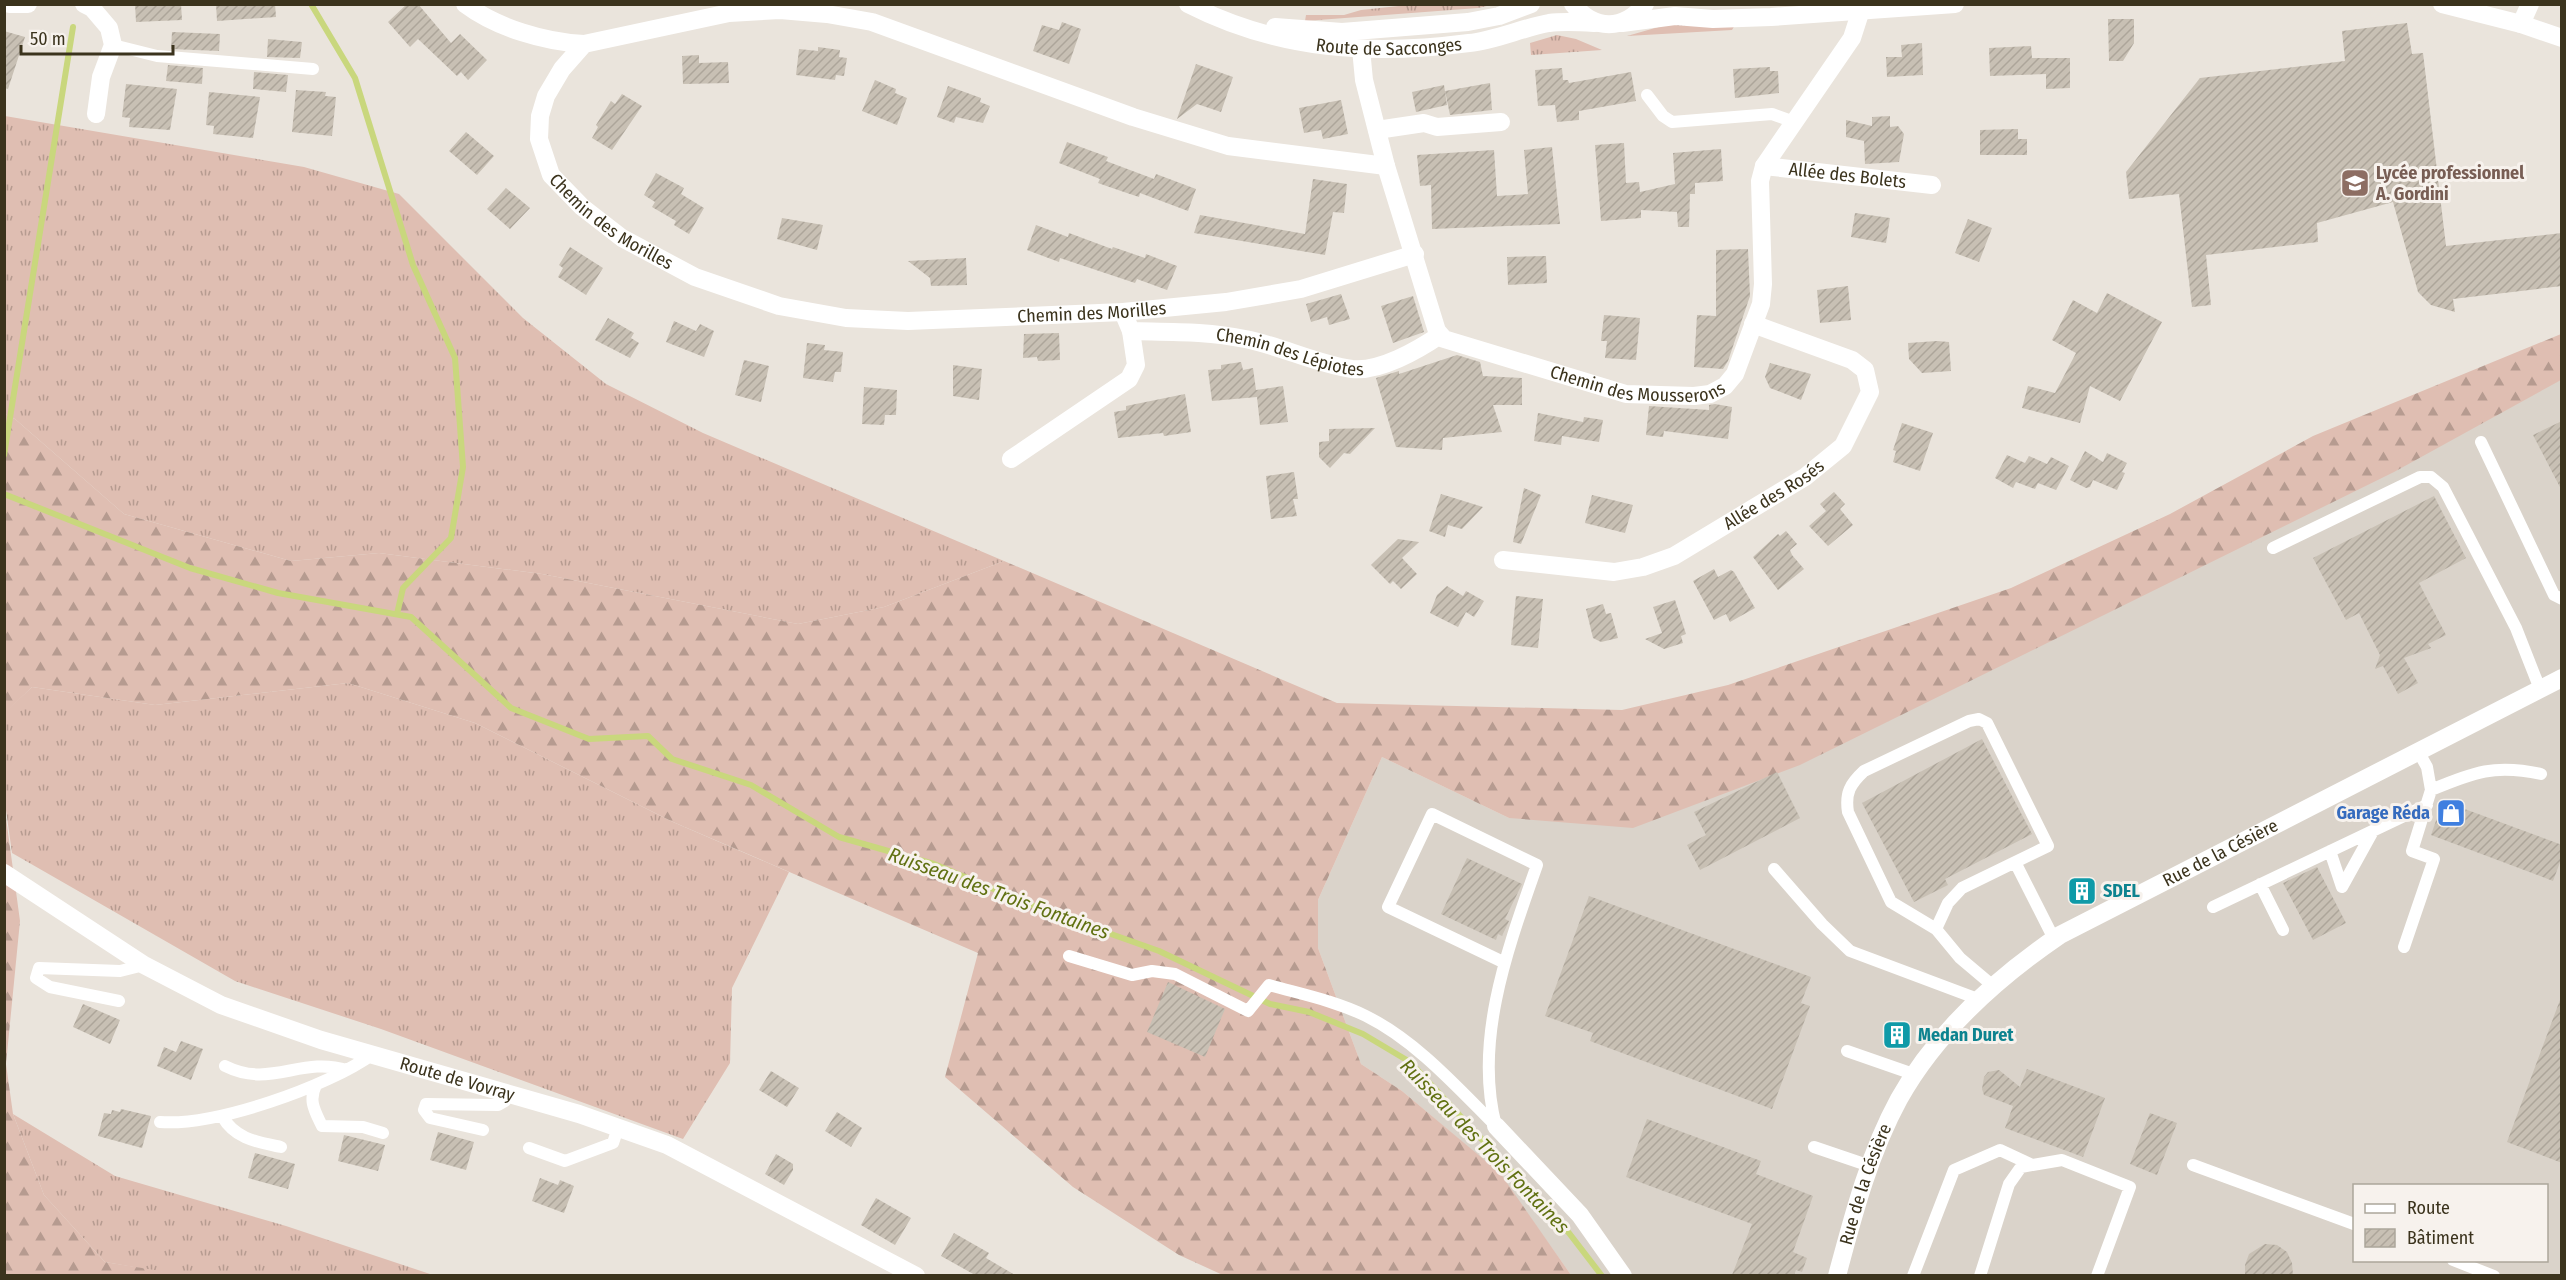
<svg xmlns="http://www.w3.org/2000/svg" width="2566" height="1280" viewBox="0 0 2566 1280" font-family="'Fira Sans Condensed',sans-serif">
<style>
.built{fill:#dad3ca;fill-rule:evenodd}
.grass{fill:url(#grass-tufts)}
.forest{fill:url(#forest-firs)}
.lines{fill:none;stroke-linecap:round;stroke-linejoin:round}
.stream{stroke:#c9d77d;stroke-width:6}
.building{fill:url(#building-hatch)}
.service{stroke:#fff;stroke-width:12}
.minor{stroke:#fff;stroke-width:18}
.tertiary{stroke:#fff;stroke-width:18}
.labels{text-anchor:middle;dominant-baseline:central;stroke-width:6;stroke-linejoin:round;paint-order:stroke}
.street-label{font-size:18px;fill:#3b331d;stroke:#f7f2ed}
.education-label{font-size:18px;font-weight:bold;fill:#785e54;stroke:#f7f2ed;text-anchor:start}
.shop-label{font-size:18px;font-weight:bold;fill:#366cbe;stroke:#f7f2ed;text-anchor:end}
.culture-label{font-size:18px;font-weight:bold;fill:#0d838f;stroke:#f7f2ed;text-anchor:start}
.water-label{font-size:20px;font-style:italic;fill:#617112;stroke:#f7f2ed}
</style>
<defs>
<pattern id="grass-tufts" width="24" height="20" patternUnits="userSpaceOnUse" patternTransform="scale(1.5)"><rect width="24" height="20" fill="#dfbeb2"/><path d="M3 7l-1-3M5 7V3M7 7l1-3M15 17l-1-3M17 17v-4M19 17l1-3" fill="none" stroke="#b69b90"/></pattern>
<pattern id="forest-firs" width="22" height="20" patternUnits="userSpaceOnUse" patternTransform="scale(1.5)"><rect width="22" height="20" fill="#dfbeb2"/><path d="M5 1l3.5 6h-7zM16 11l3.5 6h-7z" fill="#b69b90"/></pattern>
<pattern id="building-hatch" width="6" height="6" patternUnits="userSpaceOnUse" patternTransform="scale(1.5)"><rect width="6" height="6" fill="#c8c0b4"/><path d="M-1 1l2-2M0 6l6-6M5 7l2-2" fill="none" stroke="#ada59a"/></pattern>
</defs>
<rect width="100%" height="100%" fill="#eae4dc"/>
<path class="built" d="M2561 380V1275H1571L1499 1173 1402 1091 1361 1064 1318 948V900L1382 757 1509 818ZM2354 1186H2546V1260H2354Z"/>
<path class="grass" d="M1408 5H1491L1478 8 1305 21 1306 15H1344L1361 10Z
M1669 24 1735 25 1732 30 1627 36Z
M1557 35 1576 39 1602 50 1531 55 1530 43Z
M5 116 304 167 399 194 523 318 606 384 703 433 1004 561 884 607 798 624 542 574 379 553 291 561 124 514 15 419 5 414Z
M348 683 475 723 673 822 789 872 732 988 730 1063 683 1139 381 1029 235 981 12 853 5 803 4 713 32 687 155 705Z
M13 1114 115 1176 286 1226 433 1275 185 1276 105 1262 44 1195Z"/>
<path class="forest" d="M2561 334V380L2394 472 1800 765 1633 828 1509 818 1382 757 1318 900V948L1361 1064 1402 1091 1500 1173 1571 1275 1225 1276 1179 1255 1073 1187 945 1077 978 953 673 822 475 723 348 683 155 705 32 687 5 713V414L15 419 124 514 291 561 379 553 542 574 798 624 884 607 1004 561 1337 703 1622 710 1728 685 2011 588 2170 514 2313 436Z
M4 803 20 921 6 1064 13 1114 44 1195 105 1262 185 1275H5Z"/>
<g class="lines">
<path class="stream" d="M311 4 355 78 413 265 455 358 463 467 451 538 403 588 397 614
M4 455 73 27
M4 494 190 568 278 593 411 617 511 708 589 739 648 736 672 759 751 785 839 837 934 864 1046 911 1159 951 1270 1004 1309 1012 1363 1034 1410 1062 1569 1233 1602 1276"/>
</g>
<path class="building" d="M135 4H181L182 20 136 22Z
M216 4H275L276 17 217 21Z
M407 4H418L451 43 460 34 487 60 468 80 461 72 457 76 418 39 410 47 388 22Z
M2108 19H2134V43L2123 61H2109Z
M1062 22 1081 29 1069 64 1033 51 1042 25 1059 30Z
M2407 23 2412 54 2423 53 2446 246 2562 233V286L2453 299 2455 312 2431 305 2418 292 2393 202 2317 223 2318 242 2206 255 2211 305 2192 307 2179 194 2129 199 2126 172 2200 78 2345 61 2342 31Z
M4 31 25 37 8 89 4 88Z
M172 32 220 34 219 51 171 49Z
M268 39 302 42 300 58 267 57Z
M1922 43 1923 75 1887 77 1886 57H1902L1901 45Z
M2031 46 2032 58H2070V88L2046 89V74L1990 76 1989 48Z
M818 47 840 50 839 57 847 58 844 76 836 75 835 80 796 75 799 49 818 51Z
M699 55V63L728 62 729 83 683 84 682 56Z
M1196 64 1233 77 1221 112 1197 104 1177 119Z
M168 65 203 68 202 84 166 81Z
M1770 67V71H1778L1779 93 1735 98 1733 69Z
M1562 68 1563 80H1568L1569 83 1631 72 1636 101 1579 111V120L1557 122 1555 105 1538 106 1535 70Z
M254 72 288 75 286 92 253 89Z
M875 80 896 89 895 93 907 98 897 125 862 111Z
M1490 83 1492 110 1450 115 1445 91Z
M126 84 177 89 170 130 129 127 130 118 122 117Z
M1444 85 1447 105 1416 112 1412 92Z
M948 86 981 98 980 102 990 106 983 123 956 117 954 123 937 117Z
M296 90 326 92 325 96 336 97 332 136 292 132Z
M209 92 260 97 253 138 213 134 214 126 206 125Z
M622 94 642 106 612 150 592 138 598 127 596 125 611 101 615 104Z
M1341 100 1348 134 1323 139 1321 130 1304 133 1299 108Z
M1890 116V127L1898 126 1904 134 1899 162 1865 164 1864 141 1846 137V120L1872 126V117Z
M2018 129V139H2027V155H1980V130Z
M466 132 494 156 477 175 449 151Z
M1067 142 1108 157 1106 161 1154 179 1156 174 1196 189 1188 211 1140 193 1139 197 1118 190 1098 183 1100 179 1059 163Z
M1624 143 1626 183 1639 182 1640 192 1675 184 1673 153 1721 149 1723 181 1695 183V194H1690L1689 227H1678L1677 212 1641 210V218L1601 221 1595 145Z
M1552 147 1560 224 1432 229 1431 185 1420 186 1417 155 1494 150 1497 196 1528 194 1524 150Z
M656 173 684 188 681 194 704 208 689 234 674 225 676 221 652 207 655 202 644 195Z
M1313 179 1347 184 1344 213 1333 212 1325 255 1194 233 1200 215 1305 234Z
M506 188 530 208 510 229 487 209Z
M1855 213 1890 218 1886 243 1851 237Z
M782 218 823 225 817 250 777 239Z
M1968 219 1992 228 1979 262 1955 253Z
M1036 225 1068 237 1069 233 1112 249 1113 247 1145 258 1146 254 1177 266 1167 290 1137 279 1135 283 1060 258 1059 262 1027 250Z
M570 247 603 268 586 295 558 277 563 268 559 265Z
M1748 249 1750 296 1728 361 1723 369 1694 367 1697 315 1716 316V250Z
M1546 256 1547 283 1508 285 1507 257Z
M966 258 967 285 931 286 930 278 908 261Z
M1848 286 1851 320 1820 323 1817 290Z
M2107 293 2162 322 2120 401 2090 386 2080 423 2022 408 2028 386 2055 393 2076 353 2052 340 2073 300 2097 313Z
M1341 294 1350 319 1329 325 1327 317 1311 322 1306 304Z
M1413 296 1424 332 1393 343 1381 306Z
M1604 315 1640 318 1636 360 1605 358 1607 341H1601Z
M608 318 634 333 631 338 639 343 630 358 595 340Z
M674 321 696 331 700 324 714 331 704 357 666 342Z
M1059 333 1060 360 1038 361 1037 357 1023 358 1024 334Z
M1937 341 1949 342 1951 371 1922 373 1909 359 1908 343Z
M807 343 825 345 824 350 843 352 841 372H835L833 382 803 378Z
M1457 355 1480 362 1483 376 1522 378V405H1493L1502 432 1443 438 1442 450 1396 447 1376 378 1399 371V374Z
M744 360 769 366 761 402 735 395Z
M1241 362 1243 370 1253 368 1256 390 1283 386 1288 422 1260 425 1257 397 1212 401 1208 370 1221 369V365Z
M1770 363 1811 374 1801 400 1770 388 1765 377Z
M953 365 982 369 979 400 953 396Z
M864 387 897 390 896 415H885L884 425 862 424Z
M1185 394 1191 432 1164 436 1163 433 1118 438 1114 412 1126 410V406Z
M1715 404 1732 407 1728 439 1664 431 1663 437 1646 435 1649 406 1709 410V405Z
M1538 413 1583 422 1584 417 1603 420 1599 442 1562 436 1561 445 1534 441Z
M2562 421V491L2533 435Z
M1902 423 1933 433 1920 471 1893 462 1896 451 1893 450Z
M1375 428 1350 454 1344 453 1330 468 1319 457V442L1329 441V429Z
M2085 451 2103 462 2107 453 2127 463 2122 472 2125 473 2117 490 2093 480 2090 487 2086 488 2070 480Z
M2007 455 2025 463 2029 456 2047 464 2051 457 2069 466 2056 490 2038 483 2035 489 2016 482 2013 488 1995 478Z
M1294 472 1298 499H1293L1297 516 1271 519 1266 476Z
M1524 488 1541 495 1521 544 1513 542Z
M1834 492 1845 504 1840 509 1853 525 1828 546 1809 526 1826 511 1820 504Z
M1441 494 1483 507 1462 529 1448 525 1445 537 1429 531Z
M1592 495 1633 505 1625 533 1585 523Z
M2434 496 2466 558 2419 583 2446 635 2428 644 2431 648 2404 658 2418 683 2398 694 2383 666 2375 669 2380 655 2359 613 2346 620 2313 558Z
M1786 531 1797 544 1790 550 1792 555 1804 569 1778 590 1753 557 1778 534 1780 536Z
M1398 539 1419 542 1402 558 1417 574 1401 589 1393 581 1390 584 1371 565Z
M1714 569 1718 577 1731 570 1734 572 1755 608 1730 622 1726 614 1714 620 1693 581Z
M1447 586 1463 596 1466 591 1484 601 1474 617 1466 612 1458 627 1430 613 1437 595Z
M1516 596 1543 599 1538 648 1511 645Z
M1675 600 1686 634 1681 636 1683 643 1664 649 1645 639 1662 633 1653 607Z
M1603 604 1606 614 1611 613 1618 638 1601 642 1593 638 1586 609Z
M1982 739 2032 834 1945 879 1948 885 1914 902 1862 803Z
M1777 772 1800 818 1700 870 1687 845 1706 835 1694 812Z
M2443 801 2562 845V857L2553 881 2431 835Z
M1467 858 1522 884 1505 919 1509 921 1502 936 1498 934 1496 940 1441 914Z
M2317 867 2346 923 2313 940 2283 883Z
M1589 896 1811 977 1801 1003 1810 1006 1772 1109 1590 1041 1593 1033 1545 1016Z
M1168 982 1225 1009 1205 1057 1147 1032Z
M2560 1000H2562V1163L2507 1142Z
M83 1004 120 1020 110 1044 73 1027Z
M181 1041 203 1049 191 1080 157 1066 164 1047 176 1052Z
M2027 1069 2105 1098 2083 1157 2005 1128 2013 1106 1984 1095 1982 1089 1984 1077 1988 1072 1999 1070 2020 1087Z
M771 1071 799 1088 787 1107 759 1090Z
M121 1109 151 1116 142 1148 98 1136 104 1113 111 1114 112 1110 120 1112Z
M837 1112 862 1128 851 1147 825 1131Z
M2150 1113 2177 1123 2157 1175 2130 1164Z
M1647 1119 1761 1161 1756 1174 1813 1196 1793 1252 1807 1258 1802 1272 1796 1270 1794 1275H1732L1752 1224 1626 1177Z
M438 1132 474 1142 466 1170 430 1160Z
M344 1135 385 1145 378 1171 338 1161Z
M255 1153 295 1164 288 1189 248 1178Z
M776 1154 793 1164V1170L784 1185 765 1174Z
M540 1178 558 1185 560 1180 574 1186 564 1213 532 1201Z
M876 1198 911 1218 895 1245 861 1225Z
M954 1233 989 1253 986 1258 1015 1275H975L941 1256Z
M2265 1244 2277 1245 2287 1252 2292 1263 2293 1275H2245V1265L2249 1254Z"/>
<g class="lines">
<path class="service" d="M113 45 157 56 313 69
M1647 95 1663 116 1672 122 1772 114 1794 122
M2481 442 2554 595 2562 599
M2273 548 2420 477H2431L2443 487 2516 628 2540 689
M1979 719 1987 723 2048 846 1962 888 1948 903 1936 929 1891 902 1848 812C1845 793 1850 784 1864 771L1969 721Z
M2418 751 2427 767 2431 790
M2330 851 2342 887
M2015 862 2054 939
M1774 869 1822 924 1850 951 1978 999
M2260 884 2283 930
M2342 887 2373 831
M2213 907 2427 805
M1936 929 1960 958 1992 985
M2404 947 2434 859 2412 851 2431 790C2474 772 2495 764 2541 774
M1069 956 1132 975 1152 971 1175 974 1248 1011 1269 985C1301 994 1336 1001 1366 1016 1416 1041 1456 1086 1495 1125
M119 1001 50 987 36 978 39 968 120 971 144 965
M1847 1051 1916 1075
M225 1066C271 1089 300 1056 347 1070
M316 1085C308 1101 315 1111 322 1126L363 1127 383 1133
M222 1116C235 1139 257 1142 281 1147
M160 1122C216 1126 327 1087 373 1054
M1496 1126C1473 1040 1509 945 1537 865L1432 814 1388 907 1503 962
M483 1130 430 1118 424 1110 426 1104 498 1105 505 1101 509 1094
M1814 1147 1870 1166
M529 1148 565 1161 613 1143 618 1128
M2193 1165 2354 1224
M2453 1260 2494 1276
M1913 1276 1954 1170 2000 1150 2030 1164
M1980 1276 2009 1184 2021 1167 2062 1160 2130 1187 2097 1276"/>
<g class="minor">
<path d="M9 4H28"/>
<path d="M84 4 92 8 109 28 113 45 101 77 96 114"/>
<path d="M465 4C497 28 545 42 584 44"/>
<path d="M2521 24 2530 4"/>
<path id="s1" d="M1361 49 1364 80 1386 166 1437 331 1444 339 1626 394 1694 396 1710 394 1725 386 1735 374 1761 304 1763 284 1760 181 1764 166 1852 38 1861 10"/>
<path d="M1377 130 1424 123 1437 127 1501 122"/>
<path id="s2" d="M1386 166 1228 146 1133 117 872 22 827 14 780 10 729 13 584 44 562 69 546 96 540 116 539 139 551 175 582 207 622 238 695 277 779 306 846 318 908 321 1123 312 1226 302 1301 289 1415 254"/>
<path id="s3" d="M1764 166 1932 185"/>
<path id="s4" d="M1123 312 1131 331C1169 332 1208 331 1245 339 1281 346 1316 364 1352 369 1380 372 1418 350 1440 335"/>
<path d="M1011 459 1129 379 1136 365 1131 331"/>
<path id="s5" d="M1503 560 1614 572 1643 567 1674 556 1805 477 1843 446 1870 392 1865 370 1852 360 1753 324"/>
<path id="s6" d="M4 873 144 965 221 1005 321 1040 579 1114 667 1145 916 1276"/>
<path d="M1496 1126 1580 1215 1623 1276"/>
<path id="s7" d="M1837 1276C1853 1216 1869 1154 1899 1099 1937 1031 1997 978 2060 935L2562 678"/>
</g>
<g class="tertiary">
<path id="s8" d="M1188 4C1278 50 1370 56 1469 43 1496 40 1522 28 1549 23 1564 21 1579 22 1595 23"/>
<path d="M1573 4C1594 31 1624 31 1645 4"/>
<path d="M2442 4 2521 24 2562 38"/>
<path d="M1622 23 1675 16 1713 19 1771 17 1955 4"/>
<path d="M1275 27 1342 32 1468 22 1499 16 1531 4"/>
</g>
</g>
<defs>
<g id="school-square" transform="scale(1.5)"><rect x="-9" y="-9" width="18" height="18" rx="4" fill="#8d6e63" stroke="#f7f2ed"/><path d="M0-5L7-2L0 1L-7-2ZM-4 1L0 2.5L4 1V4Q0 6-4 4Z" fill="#fff"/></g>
<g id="shop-square" transform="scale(1.5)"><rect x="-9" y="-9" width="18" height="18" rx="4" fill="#3f7fe0" stroke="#f7f2ed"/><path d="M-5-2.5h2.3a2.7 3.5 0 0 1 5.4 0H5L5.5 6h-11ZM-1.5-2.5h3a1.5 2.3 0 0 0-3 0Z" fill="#fff"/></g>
<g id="building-square" transform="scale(1.5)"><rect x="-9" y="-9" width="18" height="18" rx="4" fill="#0f9aa8" stroke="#f7f2ed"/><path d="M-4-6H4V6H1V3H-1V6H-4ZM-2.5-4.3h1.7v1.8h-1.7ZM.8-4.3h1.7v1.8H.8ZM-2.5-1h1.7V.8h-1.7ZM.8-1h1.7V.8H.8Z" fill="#fff"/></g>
</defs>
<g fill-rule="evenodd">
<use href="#school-square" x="2355" y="183"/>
<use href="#shop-square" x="2451" y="813"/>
<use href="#building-square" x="2082" y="891"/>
<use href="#building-square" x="1897" y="1035"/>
</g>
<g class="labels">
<g class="street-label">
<text stroke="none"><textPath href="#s8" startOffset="208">Route de Sacconges</textPath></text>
<text stroke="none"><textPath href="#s3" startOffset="84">Allée des Bolets</textPath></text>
<text stroke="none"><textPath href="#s2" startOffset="1052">Chemin des Morilles</textPath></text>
<text stroke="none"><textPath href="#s2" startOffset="1556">Chemin des Morilles</textPath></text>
<text stroke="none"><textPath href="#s4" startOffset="182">Chemin des Lépiotes</textPath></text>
<text stroke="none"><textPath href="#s1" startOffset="504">Chemin des Mousserons</textPath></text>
<text stroke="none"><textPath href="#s5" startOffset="291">Allée des Rosés</textPath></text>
<text stroke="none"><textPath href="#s7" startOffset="600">Rue de la Césière</textPath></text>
<text stroke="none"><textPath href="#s6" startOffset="502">Route de Vovray</textPath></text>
<text stroke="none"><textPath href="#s7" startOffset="96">Rue de la Césière</textPath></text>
</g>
<g class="education-label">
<text x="2376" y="173">Lycée professionnel<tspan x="2376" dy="21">A. Gordini</tspan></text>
</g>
<g class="shop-label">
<text x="2430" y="813">Garage Réda</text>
</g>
<g class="culture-label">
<text x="2103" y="891">SDEL</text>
<text x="1918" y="1035">Medan Duret</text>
</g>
<g class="water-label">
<text transform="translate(999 893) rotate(20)">Ruisseau des Trois Fontaines</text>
<text transform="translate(1485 1146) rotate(46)">Ruisseau des Trois Fontaines</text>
</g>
</g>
<rect width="2566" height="1280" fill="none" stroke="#3b331d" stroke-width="12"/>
<rect x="2353" y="1184" width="195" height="78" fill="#f7f2ed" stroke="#aca69a" stroke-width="1.5"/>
<rect x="2365" y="1204" width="30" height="9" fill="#ffffff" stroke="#aca69a" stroke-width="1.5"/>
<text x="2407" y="1214" font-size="18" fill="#3b331d">Route</text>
<rect x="2365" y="1229" width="30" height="18" fill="url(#building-hatch)" stroke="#aca69a" stroke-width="1.5"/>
<text x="2407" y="1244" font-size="18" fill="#3b331d">Bâtiment</text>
<path d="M21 45v9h152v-9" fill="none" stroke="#3b331d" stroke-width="3"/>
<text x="30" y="45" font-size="18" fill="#3b331d" stroke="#f7f2ed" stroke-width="4.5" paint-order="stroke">50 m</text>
</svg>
